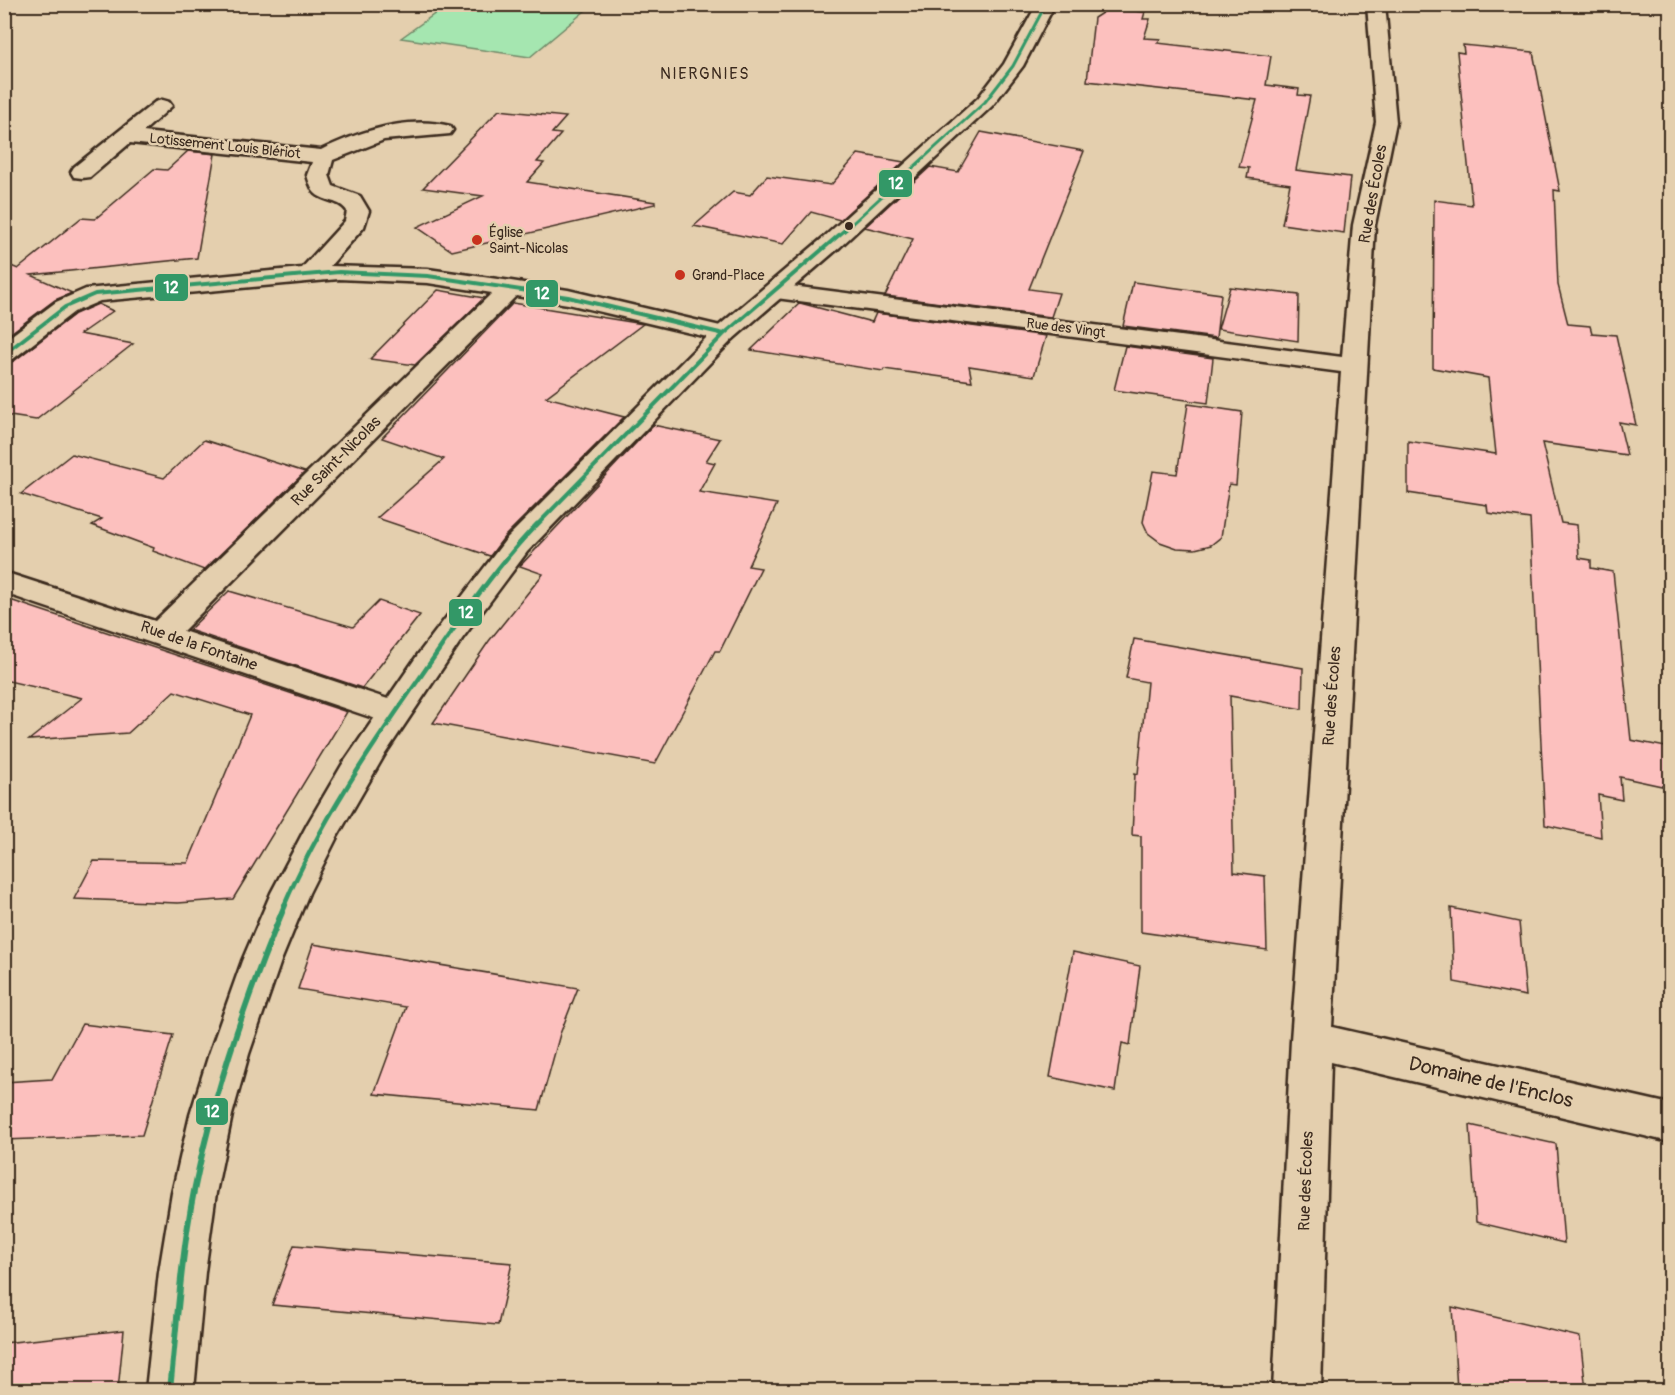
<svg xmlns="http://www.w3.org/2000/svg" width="1675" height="1395" viewBox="0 0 1675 1395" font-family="Pangolin,sans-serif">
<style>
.green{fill:#a5e6b0;stroke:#708867;stroke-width:1.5}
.building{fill:#fcc0be;stroke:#3b2a1e;stroke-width:1.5}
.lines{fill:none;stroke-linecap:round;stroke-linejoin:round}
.minor-casing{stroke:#3b2a1e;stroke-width:5}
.tertiary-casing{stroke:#3b2a1e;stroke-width:5}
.minor{fill:#e4cfae;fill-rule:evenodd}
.tertiary{fill:#e4cfae;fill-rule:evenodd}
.bus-1-far3-casing{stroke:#e4cfae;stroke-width:6}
.bus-1-far2-casing{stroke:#e4cfae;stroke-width:8}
.bus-1-far1-casing{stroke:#e4cfae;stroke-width:9}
.bus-1-casing{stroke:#e4cfae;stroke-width:10}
.bus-1-far3{stroke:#339867;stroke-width:3}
.bus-1-far2{stroke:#339867;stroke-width:4}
.bus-1-far1{stroke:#339867;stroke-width:4.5}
.bus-1{stroke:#339867;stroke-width:6}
.bus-dot{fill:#3b2a1e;stroke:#e4cfae;stroke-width:2}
.poi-dot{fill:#c8321e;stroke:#e4cfae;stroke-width:2}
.labels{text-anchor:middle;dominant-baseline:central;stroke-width:5;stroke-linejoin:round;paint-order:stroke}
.far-street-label{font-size:14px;fill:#3b2a1e;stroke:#e4cfae}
.far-poi-label{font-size:14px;fill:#3b2a1e;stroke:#e4cfae;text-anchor:start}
.far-quarter-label{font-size:16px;letter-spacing:1.5px;fill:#3b2a1e;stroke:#e4cfae}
.street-label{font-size:16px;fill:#3b2a1e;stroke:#e4cfae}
.near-street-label{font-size:20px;fill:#3b2a1e;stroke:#e4cfae}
.line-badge{stroke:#e4cfae;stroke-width:2}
.badge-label{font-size:16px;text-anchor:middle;font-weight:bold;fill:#fff}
</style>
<rect width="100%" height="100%" fill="#e4cfae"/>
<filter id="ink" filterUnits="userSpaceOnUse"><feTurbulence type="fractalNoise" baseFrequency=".0167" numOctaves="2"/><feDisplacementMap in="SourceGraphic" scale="12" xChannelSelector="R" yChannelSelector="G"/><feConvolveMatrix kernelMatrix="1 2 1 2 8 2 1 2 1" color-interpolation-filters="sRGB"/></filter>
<g filter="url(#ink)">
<path class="green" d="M447 5V4L592 5 530 57 401 38Z"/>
<path class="building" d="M1108 9 1145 12 1143 19H1150L1144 38 1161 39 1157 43 1271 56 1266 85 1299 89 1298 95 1310 96 1296 170 1350 177 1344 233 1282 224 1290 184 1247 178 1249 168 1239 167 1257 100 1087 81 1094 18Z
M1463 45 1533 52 1560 191 1554 190 1558 285 1568 324 1590 326 1592 333 1616 335 1636 425 1619 422 1627 455 1542 443 1561 523 1577 525 1579 558 1591 560V568L1613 572 1631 740 1671 748V788L1620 777 1622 800 1598 795 1601 837 1545 825 1530 519 1488 513 1487 505 1408 493V441L1496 454 1488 378 1433 368 1434 200 1472 205 1457 52 1464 53Z
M499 110 566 117 552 133 561 134 537 162 544 163 527 182 655 202V204L452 251 417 227 483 196 423 188Z
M981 132 1084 151 1029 289 1059 293 1051 317 885 296 913 239 865 227 930 167 958 172Z
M188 151 215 154 197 258 31 275 72 293 55 300 4 338V263L18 269 81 218 95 219 154 169 167 170Z
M858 154 904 162 840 220 811 212 783 244 694 226 733 192 750 195 767 176 831 185Z
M1133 282 1221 294 1216 338 1123 326Z
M1230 287 1299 295 1298 341 1218 329Z
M438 290 484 298 415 365 370 359Z
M513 303 643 324 546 397 624 417 505 536 490 556 377 518 444 459 382 438Z
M800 303 872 322 876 313 1046 336 1034 376 969 366 972 381 884 369 883 371 751 350Z
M98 304 113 311 80 334 133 344 36 420 4 415V364L14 361 75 314Z
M1125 346 1213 358 1208 403 1114 390Z
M1188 404 1242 412 1236 485 1229 484 1221 537 1211 545 1195 549 1177 548 1160 542 1148 533 1143 522 1153 471 1177 474Z
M653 425 720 439 706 461 715 463 699 492 777 504 748 566 761 568 720 651H715L655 764 433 723 489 641 543 574 520 566Z
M204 440 305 472 204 570 153 551 154 548 92 525 102 519 21 494 72 454 164 478Z
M229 591 353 627 379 601 420 615 362 688 189 630Z
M4 598 347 712 233 899 178 903 74 899 94 861 188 863 250 715 174 691 128 733 29 740 82 698 4 680Z
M1134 639 1303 668 1302 709 1230 696 1234 872 1265 876 1267 950 1141 932V836L1132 835 1135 773 1138 774 1147 682 1126 678Z
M1451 908 1519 922 1526 996 1454 982Z
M313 944 578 988 560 1034 539 1110 374 1094 406 1007 298 989Z
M1073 952 1140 966 1130 1045 1122 1043 1115 1091 1050 1077Z
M82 1024 173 1035 142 1135 4 1140V1082L52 1079Z
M1470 1125 1556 1144 1564 1243 1476 1222Z
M294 1245 512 1263 498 1325 272 1305Z
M1452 1307 1580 1337 1586 1390H1457Z
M124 1330 118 1390H4V1343Z"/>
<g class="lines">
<g class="minor-casing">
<path id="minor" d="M1367 4H1385L1396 122 1375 225 1332 1027 1670 1104V1142L1331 1062 1321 1390H1273L1291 1040 1341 372 776 298 767 296 764 291 767 286 776 284 1342 357 1353 225 1376 122Z
M162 100 169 102 172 106 143 132 321 150C358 132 408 115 450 126L453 130 450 134 384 140 333 160 329 175 333 186 360 196 369 211 364 227 330 266 428 269 511 281 568 290 733 329 736 334 733 339 724 341 568 304 516 296 183 631 406 705 411 713 406 721 394 725 382 721 4 593V572L155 621 492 293 428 283 339 279 100 301 74 312 13 359 4 362V341L56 302 86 289 302 268 345 221 347 211C340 200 325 202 316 194 311 190 309 181 307 175L312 162 130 143 90 177 82 178 74 177 71 172 74 167 155 102Z"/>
</g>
<g class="tertiary-casing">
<path id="tertiary" d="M1037 4H1055L1023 66 992 106 840 247 733 339 527 552 462 639 385 754 337 837 309 893 281 961 249 1054 232 1115 216 1193 205 1272 194 1390H146L159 1272 172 1193 190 1115 209 1054 242 961 271 893 308 823 342 765 419 653 507 538 715 329 824 237 978 98 1004 64Z"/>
</g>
<use href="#minor" class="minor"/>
<use href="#tertiary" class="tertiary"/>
<g class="bus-1-far3-casing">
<path id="bus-1-far3" d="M845 230 985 102 1013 66 1046 4"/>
</g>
<g class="bus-1-far2-casing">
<path id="bus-1-far2" d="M4 354 65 307 95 294 339 272 428 276 568 297 724 334
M536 526 724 334 846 229"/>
</g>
<g class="bus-1-far1-casing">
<path id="bus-1-far1" d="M284 906C319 824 370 749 421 676 457 624 493 570 537 524"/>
</g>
<g class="bus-1-casing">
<path id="bus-1" d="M170 1390C177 1324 181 1256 194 1191 214 1092 246 997 285 905"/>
</g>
<use href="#bus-1-far3" class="bus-1-far3"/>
<use href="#bus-1-far2" class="bus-1-far2"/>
<use href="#bus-1-far1" class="bus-1-far1"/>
<use href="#bus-1" class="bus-1"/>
</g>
</g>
<circle class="bus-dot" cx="849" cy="226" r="5"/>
<g class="poi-dot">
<circle cx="477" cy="240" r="6"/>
<circle cx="680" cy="275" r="6"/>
</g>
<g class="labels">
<g class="far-street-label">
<text transform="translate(225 146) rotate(6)">Lotissement Louis Blériot</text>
<text transform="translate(1066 328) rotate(7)">Rue des Vingt</text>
</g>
<g class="far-poi-label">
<text x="489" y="232">Église<tspan x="489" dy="16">Saint-Nicolas</tspan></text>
<text x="692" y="275">Grand-Place</text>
</g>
<g class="far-quarter-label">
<text x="705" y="74">NIERGNIES</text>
</g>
<g class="street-label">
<text transform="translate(1373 194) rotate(-80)">Rue des Écoles</text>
<text transform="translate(336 461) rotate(-45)">Rue Saint-Nicolas</text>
<text transform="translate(199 646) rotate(19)">Rue de la Fontaine</text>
<text transform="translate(1332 696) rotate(-86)">Rue des Écoles</text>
<text transform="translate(1306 1181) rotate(-88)">Rue des Écoles</text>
</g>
<g class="near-street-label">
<text transform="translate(1491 1082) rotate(13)">Domaine de l'Enclos</text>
</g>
</g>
<g class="line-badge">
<rect x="878" y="169" width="35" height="29" rx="6" fill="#339867"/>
<rect x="154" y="273" width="35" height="29" rx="6" fill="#339867"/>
<rect x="525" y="279" width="34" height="29" rx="6" fill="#339867"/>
<rect x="448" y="598" width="35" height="29" rx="6" fill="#339867"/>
<rect x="195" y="1097" width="34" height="29" rx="6" fill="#339867"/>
</g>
<g class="badge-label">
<text x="896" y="189">12</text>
<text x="171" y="293">12</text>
<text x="542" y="299">12</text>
<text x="466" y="618">12</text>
<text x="212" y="1117">12</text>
</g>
<rect width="1675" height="1395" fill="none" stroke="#e4cfae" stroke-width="24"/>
<rect x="12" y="12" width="1651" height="1371" fill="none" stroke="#3b2a1e" stroke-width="2" filter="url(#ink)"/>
</svg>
